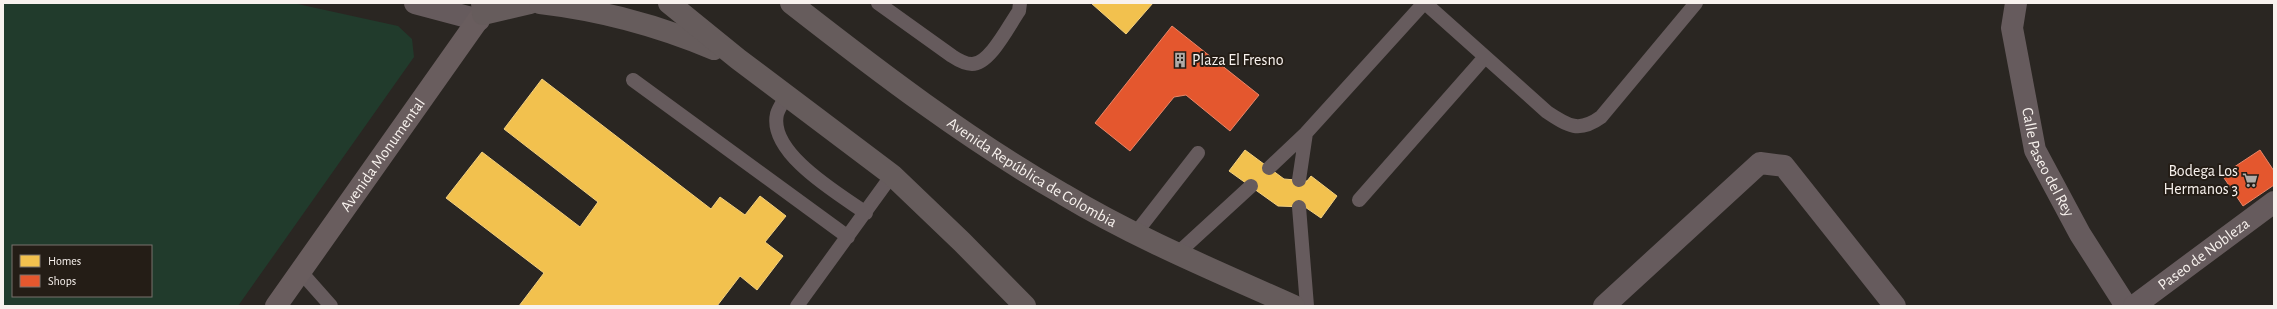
<svg xmlns="http://www.w3.org/2000/svg" width="2277" height="309" viewBox="0 0 2277 309" font-family="'Alegreya Sans',sans-serif">
<style>
.green{fill:#213b2c;fill-rule:evenodd}
.homes{fill:#f2c14e;stroke:#f4d07e}
.shops{fill:#e4572e;stroke:#ea8668}
.lines{fill:none;stroke-linecap:round;stroke-linejoin:round}
.lane{stroke:#665b5d;stroke-width:14}
.street{stroke:#665b5d;stroke-width:22}
.secondary{stroke:#695d5e;stroke-width:22}
.primary{stroke:#665c5c;stroke-width:22}
.labels{text-anchor:middle;dominant-baseline:central;stroke-width:4;stroke-linejoin:round;paint-order:stroke}
.poi-label{font-size:16px;fill:#f8f2ee;stroke:#241d16;text-anchor:start}
.street-label{font-size:16px;fill:#f8f2ee;stroke:#241d16}
</style>
<rect width="100%" height="100%" fill="#2a2622"/>
<path class="green" d="M3 3H293L398 26 412 39 414 57 238 306H3ZM13 246H151V296H13Z"/>
<path class="homes" d="M1091 3H1153L1126 34Z
M542 79 711 209 720 197 745 215 760 196 786 216 765 242 783 256 757 290 740 276 717 306H519L544 273 446 198 482 152 580 227 598 202 504 129Z
M1245 150 1284 179 1307 181 1311 176 1337 196 1321 218 1305 207 1278 206 1229 171Z"/>
<path class="shops" d="M1172 26 1259 95 1230 131 1186 95 1174 97 1130 151 1095 123Z
M2260 150 2274 171V185L2243 206 2222 175Z"/>
<g class="lines">
<path class="lane" d="M878 3 952 56C958 60 965 64 972 64 990 64 1009 25 1019 11L1020 3
M1425 3 1547 112C1568 126 1579 133 1601 117L1696 3
M633 80 848 237
M787 95C784 101 779 107 777 114 768 153 839 194 866 213
M1269 168 1306 133 1424 3
M1299 180 1306 133
M1359 200 1485 57
M1299 207 1307 306
M1135 234 1198 153
M1178 253 1251 186
M300 271 331 306
M797 306 892 175"/>
<g class="street">
<path d="M415 3 479 20"/>
<path id="s1" d="M2016 3 2012 28 2035 150 2080 234 2126 306"/>
<path d="M1604 306 1760 163 1784 166 1895 306"/>
<path id="s2" d="M2134 306 2274 202"/>
</g>
<path class="secondary" id="s3" d="M276 306 490 3"/>
<g class="primary">
<path d="M482 3 483 14 530 3"/>
<path d="M540 3C600 10 657 25 714 49"/>
<path d="M669 3 738 59 892 175 962 242 1025 306"/>
<path id="s4" d="M791 3C878 71 967 139 1063 194 1136 238 1216 271 1294 306"/>
</g>
</g>
<defs>
<g id="building-bare" transform="scale(1.2)"><path d="M-4-6H4V6H1V3H-1V6H-4ZM-2.5-4.3h1.7v1.8h-1.7ZM.8-4.3h1.7v1.8H.8ZM-2.5-1h1.7V.8h-1.7ZM.8-1h1.7V.8H.8Z" fill="#b0aba7" stroke="#241d16" stroke-width="2.5" paint-order="stroke"/></g>
<g id="supermarket-bare" transform="scale(1.2)"><path d="M-6-5.5h2.5l.6 2H6L4.5 2H-2.5L-4.4-4H-6ZM-1.5 3.2a1.3 1.3 0 1 0 .1 0ZM3 3.2a1.3 1.3 0 1 0 .1 0Z" fill="#b0aba7" stroke="#241d16" stroke-width="2.5" paint-order="stroke"/></g>
</defs>
<g fill-rule="evenodd">
<use href="#building-bare" x="1180" y="60"/>
<use href="#supermarket-bare" x="2250" y="180"/>
</g>
<g class="labels">
<g class="poi-label">
<text x="1192" y="60">Plaza El Fresno</text>
<text x="2238" y="171" text-anchor="end">Bodega Los<tspan x="2238" dy="18">Hermanos 3</tspan></text>
</g>
<g class="street-label">
<text stroke="none"><textPath href="#s3" startOffset="185">Avenida Monumental</textPath></text>
<text stroke="none"><textPath href="#s1" startOffset="165">Calle Paseo del Rey</textPath></text>
<text stroke="none"><textPath href="#s4" startOffset="295">Avenida República de Colombia</textPath></text>
<text stroke="none"><textPath href="#s2" startOffset="87">Paseo de Nobleza</textPath></text>
</g>
</g>
<rect width="2277" height="309" fill="none" stroke="#f8f2ee" stroke-width="8"/>
<rect x="12" y="245" width="140" height="52" fill="#241d16" stroke="#79726c"/>
<rect x="20" y="255" width="20" height="12" fill="#f2c14e" stroke="#79726c"/>
<text x="48" y="265" font-size="12" fill="#f8f2ee">Homes</text>
<rect x="20" y="275" width="20" height="12" fill="#e4572e" stroke="#79726c"/>
<text x="48" y="285" font-size="12" fill="#f8f2ee">Shops</text>
</svg>
